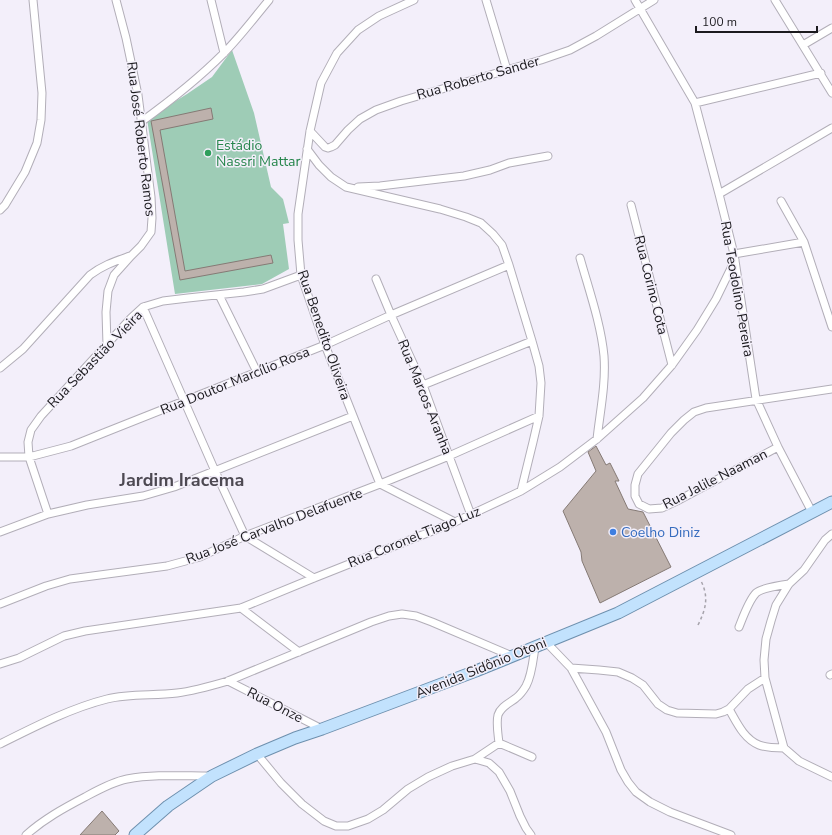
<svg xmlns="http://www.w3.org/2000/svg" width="832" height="835" viewBox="0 0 832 835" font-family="'Nunito Sans',sans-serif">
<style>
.green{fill:#9eccb6}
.building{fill:#bdb1ac;stroke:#857a75}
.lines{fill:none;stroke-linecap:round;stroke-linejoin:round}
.minor-casing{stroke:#b2aeb8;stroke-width:9}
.primary-casing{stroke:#6e90ae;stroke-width:13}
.path{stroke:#a6a3ab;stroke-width:1.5;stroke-dasharray:3 3;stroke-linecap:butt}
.minor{stroke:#fff;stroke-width:7}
.primary{stroke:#c2e2fd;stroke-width:11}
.leisure-dot{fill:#2e9e5b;stroke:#f3effa;stroke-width:1.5}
.shop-dot{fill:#3f7fe0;stroke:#f3effa;stroke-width:1.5}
.labels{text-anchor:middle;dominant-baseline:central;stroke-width:3;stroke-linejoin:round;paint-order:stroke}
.street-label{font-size:14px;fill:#1b1a1e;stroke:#f3effa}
.leisure-label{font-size:14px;fill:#27864d;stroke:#f3effa;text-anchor:start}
.shop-label{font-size:14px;fill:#366cbe;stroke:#f3effa;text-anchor:start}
.district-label{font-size:18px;font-weight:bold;fill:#4d4952;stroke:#f3effa}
</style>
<rect width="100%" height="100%" fill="#f3effa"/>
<path class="green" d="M232 50 254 113 271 187 283 199 289 223 283 224 289 269 262 284 175 294 147 119 187 94 212 77Z"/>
<path class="building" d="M211 108 213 119 160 130 185 271 271 255 273 263 180 280 151 121Z
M596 446 606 465 610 463 619 481H615L628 509 643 512 671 567 600 603 582 561 581 552 563 511 596 471 588 452Z
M102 811 119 831 115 835H80Z"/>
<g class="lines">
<g class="minor-casing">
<path id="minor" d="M211 0 224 53
M414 0 379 16 358 30 337 53 321 83 310 131 298 214V240L301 275 325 345 380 484 455 522
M486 0 507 70
M635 0 695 103 719 194 734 254 756 399 778 447 812 512
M775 0 832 93
M803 45 832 28
M695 103 821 73
M141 122C170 101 198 79 223 54 240 37 254 18 269 0
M310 131 325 147 328 148 331 147 335 145 348 130 360 119 376 110 401 101 541 60 570 50 596 36 654 0
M307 149 319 165 331 177 346 187 440 209 466 217 481 223 493 234 502 245 509 265 532 341 539 366 541 383 539 416 533 442 521 491
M358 187 380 186 464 176 490 170 509 163 548 156
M719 194 832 128
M781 201 804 242 832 327
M631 205 672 365
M0 210 5 205 25 172 37 143 41 120 42 93 33 0
M734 254 804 242
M580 258C589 290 601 324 604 356 606 384 600 412 597 439
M376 279 391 315 423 385 449 456 471 515
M219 295 257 372
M143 307 215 471 245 536 314 578
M107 345 106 312 108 291 114 275 131 256 141 246 151 232 152 218 151 197 138 95 126 38 116 0
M0 368 23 349 90 275C103 265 116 261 130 256
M423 385 532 341
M778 447 677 501 662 508 649 509 639 504 635 496V485L638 474 671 433 684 420 694 412 706 408 832 389
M0 457H29L71 446 101 434 325 345 391 315 509 265
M48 514 29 457 28 442 31 430 41 416 131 318 143 307 163 301 188 298 244 292 263 289 301 275
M0 532 48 514 87 505 143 496 174 487 353 416
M832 534 825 540 804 570 789 584 776 605 771 621 766 639 764 660 765 678 784 748 799 761 832 777
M0 604 46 586 70 579 167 566 200 557 245 536 380 484 449 456 539 416
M241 608 299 652
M739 627C743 617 749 600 756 593 761 588 782 585 789 584
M546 642 571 668 606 732 621 770 628 782 636 792 650 802 670 812 731 835
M0 664 19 658 64 636 85 631 173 618 241 608 314 578 455 522 521 491 560 467 597 439 643 398 672 365 697 330 716 299 735 260
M571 668 599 670 618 672 632 678 643 685 658 704 667 710 677 713 716 714 723 712 729 709 748 689 765 678
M830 675 832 674
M228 681 322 729
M729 709C737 723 744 739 759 745 767 748 776 748 784 748
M0 744C34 727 71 708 107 699 130 693 154 696 177 693 194 691 211 686 228 681L371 622 389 616 402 614 416 616 432 622 512 656
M257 754 281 783 302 804 324 821 336 826H348L368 819 383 810 408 789 428 777 452 766 475 759 489 763 499 772 510 791 520 816 526 828 531 835
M532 757 499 743C498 734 496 723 498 715 501 706 510 703 516 698 520 695 523 691 526 686 532 675 533 660 535 647
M475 759 499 743
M26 835C44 819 64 808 85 797 98 790 112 782 127 779 154 774 182 776 210 776"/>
</g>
<g class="primary-casing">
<path id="primary" d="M135 835 168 806 212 776 257 754 295 738 322 729 476 671 618 613 832 502"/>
</g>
<path class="path" d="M698 625C706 609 709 597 701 581"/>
<use href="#minor" class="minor"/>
<use href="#primary" class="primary"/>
</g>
<circle class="leisure-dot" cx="208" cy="153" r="4"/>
<circle class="shop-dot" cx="613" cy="532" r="4"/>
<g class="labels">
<g class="street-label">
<text transform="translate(478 78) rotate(-16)">Rua Roberto Sander</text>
<text transform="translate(141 139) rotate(83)">Rua José Roberto Ramos</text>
<text transform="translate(651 285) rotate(76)">Rua Corino Cota</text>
<text transform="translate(737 289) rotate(80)">Rua Teodolino Pereira</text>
<text transform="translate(324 335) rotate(71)">Rua Benedito Oliveira</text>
<text transform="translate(95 359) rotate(-46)">Rua Sebastião Vieira</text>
<text transform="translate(235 381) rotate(-22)">Rua Doutor Marcílio Rosa</text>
<text transform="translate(425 397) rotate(68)">Rua Marcos Aranha</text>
<text transform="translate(715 479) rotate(-27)">Rua Jalile Naaman</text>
<text transform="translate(274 526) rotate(-21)">Rua José Carvalho Delafuente</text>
<text transform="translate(414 537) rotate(-22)">Rua Coronel Tiago Luz</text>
<text transform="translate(481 668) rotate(-22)">Avenida Sidônio Otoni</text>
<text transform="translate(275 705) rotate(27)">Rua Onze</text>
</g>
<g class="leisure-label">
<text x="216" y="145">Estádio<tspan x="216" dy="16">Nassri Mattar</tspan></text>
</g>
<g class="shop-label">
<text x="621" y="532">Coelho Diniz</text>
</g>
<g class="district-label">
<text x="182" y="480">Jardim Iracema</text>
</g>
</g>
<path d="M696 26v6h121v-6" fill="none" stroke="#1b1a1e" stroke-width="2"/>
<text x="702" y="26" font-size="12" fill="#1b1a1e" stroke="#f3effa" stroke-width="3" paint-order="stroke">100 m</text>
</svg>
